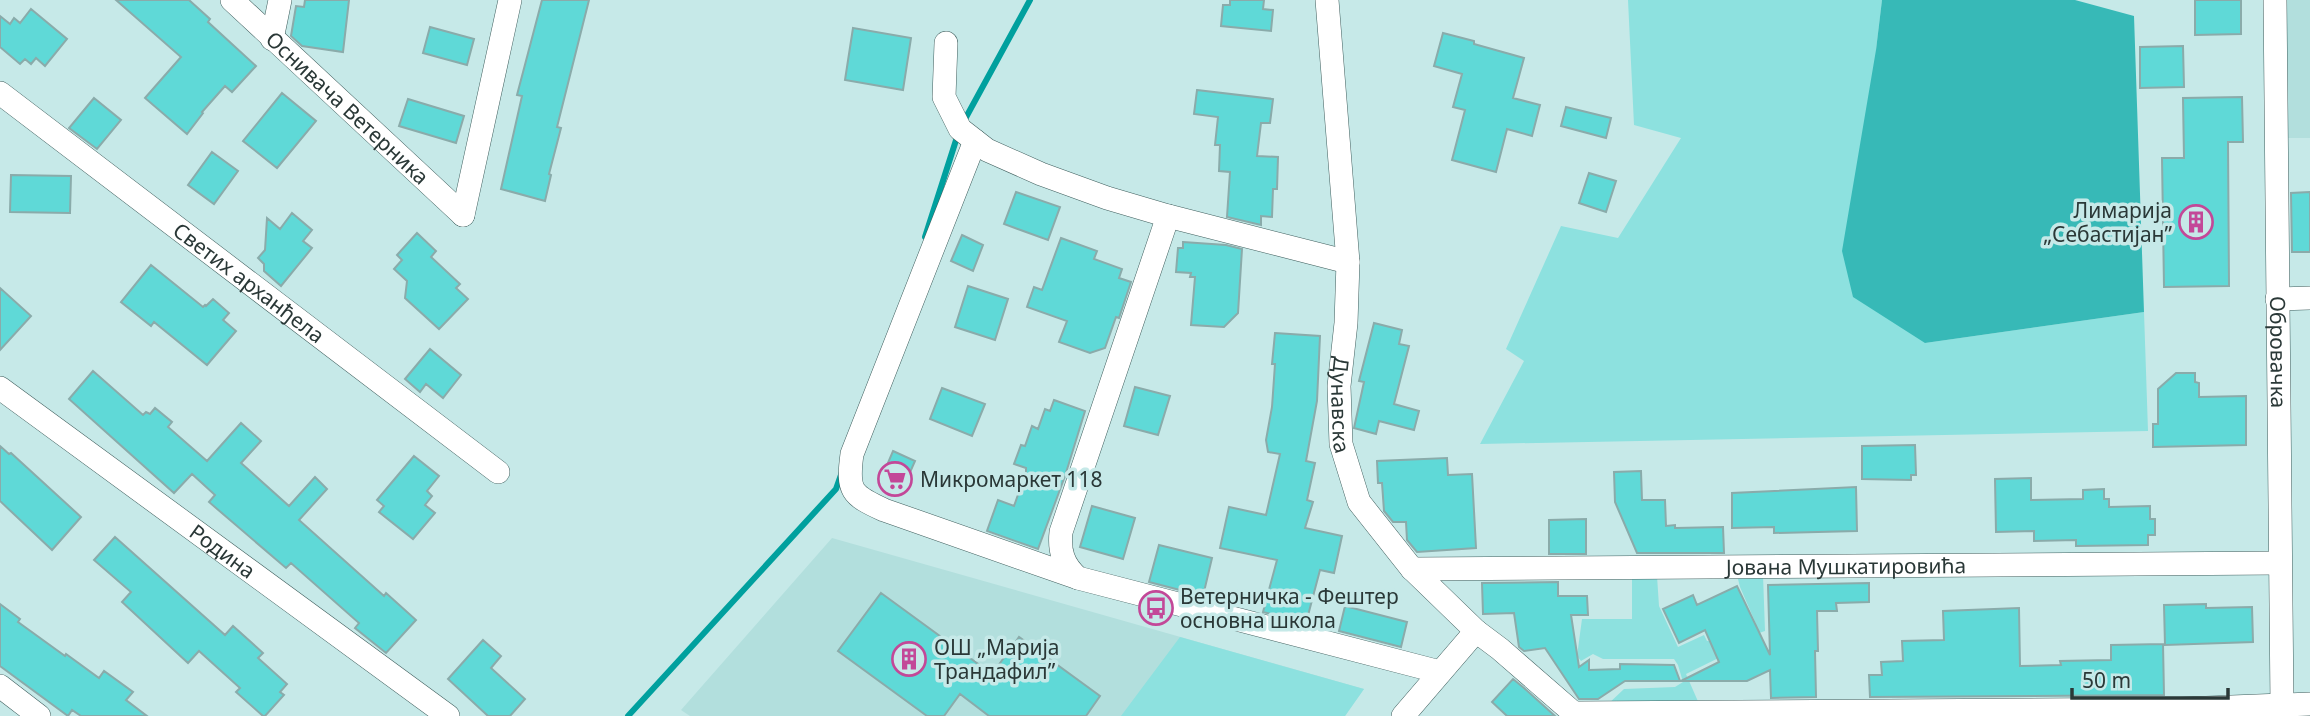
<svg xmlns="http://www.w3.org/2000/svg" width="2310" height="716" viewBox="0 0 2310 716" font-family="'Noto Sans',sans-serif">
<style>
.built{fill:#b2dfdd}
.green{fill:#8de1df}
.forest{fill:#37b9b7}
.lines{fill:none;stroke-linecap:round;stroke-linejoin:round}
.stream{stroke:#00a09e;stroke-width:6}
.building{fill:#5fd9d7;stroke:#8aabaa;stroke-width:2}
.minor-casing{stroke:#405f5e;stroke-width:24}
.minor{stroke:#fff;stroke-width:23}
.labels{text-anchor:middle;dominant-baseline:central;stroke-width:7;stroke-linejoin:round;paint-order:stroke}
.street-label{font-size:21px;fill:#2a3837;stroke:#c6e9e8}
.poi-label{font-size:21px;fill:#2a3837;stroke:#c6e9e8;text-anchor:start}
</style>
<rect width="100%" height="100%" fill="#c6e9e8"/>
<path class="built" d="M2285 0H2310V138H2286Z
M832 538 1364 689 1345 716H690L681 710Z"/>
<path class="green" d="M1628 0H1882L1876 50 1925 343 2144 312 2148 431 1480 444 1524 361 1506 349 1561 226 1618 238 1681 138 1634 125Z
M1737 575H1763L1765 631 1750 636 1747 644 1686 674 1700 706 1605 707 1624 689 1675 687 1683 682 1678 665 1674 659H1603L1593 654 1581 661 1577 656 1582 619H1632V576H1657L1659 606 1678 647 1704 635 1707 641H1722L1756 624 1740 587Z
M1180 637 1364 689 1345 716H1121Z"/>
<path class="forest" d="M1882 0H2075L2134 16 2144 312 1925 343 1853 297 1842 251 1876 50Z"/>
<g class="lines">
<path class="stream" d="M964 121 1030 0
M925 237 958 134
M628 716 836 489 842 472"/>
</g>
<path class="building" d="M116 0H189L210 19 208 22 256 66 232 92 225 86 202 112 203 113 187 134 145 98 181 57Z
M305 0H349L343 52 302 46 291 36 296 6 304 7Z
M542 0H589L557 127 561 128 549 174 551 175 545 201 501 189 522 96 517 95Z
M1230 0H1264L1263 9 1273 10 1271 31 1221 26 1223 5H1230Z
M2195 0H2241V34L2195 35Z
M31 9 67 39 45 66 36 58 31 64 25 59 20 64 0 47V16L10 24 14 18 20 23Z
M430 27 474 39 467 65 423 53Z
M853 28 911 38 903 90 845 80Z
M1443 33 1474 41V44L1524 58 1513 98 1540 105 1532 136 1507 129 1496 172 1452 160 1465 110 1453 107 1462 74 1434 66Z
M2183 46 2184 87 2140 88V47Z
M1197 90 1273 99 1270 123H1261L1257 156 1278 157 1277 189H1273L1272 217 1261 216V225L1227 217 1230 172 1219 171 1220 145H1215L1218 117 1194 114Z
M282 93 316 121 277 168 243 141Z
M2242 97 2243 142H2228L2229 286 2164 287 2162 158H2184L2183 98Z
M94 98 121 120 97 149 69 128Z
M408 99 464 116 456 143 399 126Z
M1566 107 1611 118 1606 138 1561 126Z
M212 152 238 171 214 204 188 185Z
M1589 173 1616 181 1606 212 1579 203Z
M11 175 71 176 70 213 10 212Z
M1016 192 1060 207 1048 240 1004 224Z
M2310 192V252H2292L2291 193Z
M292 213 312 230 303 241 312 248 281 286 264 271V264L258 258 265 250 267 218 280 229Z
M417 233 436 251 431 257 460 284 456 288 468 299 439 329 405 298 407 281 394 269 402 260 397 255Z
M962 235 983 245 973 271 951 261Z
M1061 238 1097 251 1094 259 1122 269 1119 278 1131 282 1119 318 1116 317 1105 348 1090 353 1059 342 1067 321 1027 307 1034 287 1042 290Z
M1183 242 1226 245 1242 249 1238 313 1224 327 1191 325 1195 277H1190L1191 273 1176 272 1178 248H1183Z
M151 265 203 307 205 305 206 306 213 299 229 313 223 320 236 331 207 365 154 322 151 326 121 302Z
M968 286 1008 299 995 340 955 327Z
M0 288 31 316 0 350Z
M1374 323 1402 330 1399 344 1409 346 1394 404 1419 411 1414 430 1379 421 1376 434 1354 428 1364 382 1359 381Z
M1275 333 1320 336 1317 401 1306 461 1315 463 1307 500 1313 502 1305 528 1342 536 1334 573 1320 570 1306 623 1263 612 1277 560 1220 548 1229 507 1266 515 1280 454 1268 452 1266 440 1272 407 1275 364H1272Z
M430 349 461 375 443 398 426 384 420 392 405 379Z
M93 371 143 415 146 412 150 414 155 408 172 422 168 427 207 461 241 423 261 441 241 463 289 506 315 477 327 489 299 520 384 596 386 593 416 620 386 653 355 628 359 623 291 563 286 568 209 502 215 495 192 474 174 493 69 399Z
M2176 373H2195V382L2199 383V397L2246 396V445L2153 447V424H2158V389Z
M1135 387 1170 396 1158 435 1124 426Z
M942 388 985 404 972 436 930 419Z
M1054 400 1085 411 1065 476 1038 549 987 531 998 500 1014 506 1026 472V468L1014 464 1021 445 1025 446 1032 426 1038 429 1045 409 1050 411Z
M1915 445 1916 475H1911V480L1862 479V446Z
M0 446 9 454 11 453 81 517 52 550 0 501Z
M893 451 915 461 904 486 882 477Z
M414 456 439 476 427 491 432 496 425 505 435 513 413 539 379 512 384 506 377 500Z
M1447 458 1448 475 1472 474 1476 548 1417 552 1407 540 1406 522H1393L1384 511 1382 483H1378L1377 461Z
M1641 471 1642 500H1665L1666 526 1675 525V528L1723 527 1724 553H1637L1615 502 1614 472Z
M2031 478V500L2083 499V490L2104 489V499H2109V507L2150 506V519H2155V535H2148V545L2076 546V540L2034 541V531L1996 532 1995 479Z
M1856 487 1857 531 1774 533V527L1732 528V493Z
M1092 506 1135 518 1123 559 1080 547Z
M1586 519V554H1549V520Z
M115 537 225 635 233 626 263 653 258 658 287 684 280 692 284 695 265 716H263L236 692 240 688 199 651 188 663 122 602 131 592 94 560Z
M1159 545 1212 558 1203 596 1149 582Z
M1558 582V596H1587L1588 615H1571L1579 667 1589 660V670L1620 669V664L1674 665 1680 681H1625L1598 699H1579L1545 648 1524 651 1519 647 1514 613 1483 614 1482 583Z
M1869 583V602L1836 603 1837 611H1817L1818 651H1815L1816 697 1771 698 1770 670 1747 681H1681L1719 662 1705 630 1679 643 1663 609 1693 595 1697 605 1737 586 1770 655 1768 585Z
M881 593 992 674 1019 637 1100 696 1086 716H989L960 694 944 716H927L838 651Z
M0 604 20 619 18 622 65 656 66 654 99 678 104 671 133 692 126 700 147 716H81L72 710 68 716 0 666Z
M2206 604V608L2252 607 2253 642 2165 645 2164 605Z
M1345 606 1407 622 1401 647 1339 631Z
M2019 608 2020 666 2061 665 2060 661 2111 660V645L2163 644 2164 695 1870 697 1869 675H1882L1881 662 1903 661 1902 641 1944 640 1943 611Z
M483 640 501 656 491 668 525 699 510 716H488L448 679Z
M1513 679 1524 688 1555 716H1507L1492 702Z"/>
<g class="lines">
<g class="minor-casing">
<g id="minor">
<path id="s1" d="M232 0 463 215"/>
<path id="s2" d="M1327 0 1348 262 1346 323 1339 386 1341 444 1359 502 1412 569 1476 631 1500 649 1577 716"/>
<path id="s3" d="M2275 0 2282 705"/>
<path d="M272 39 280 0"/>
<path d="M946 43 944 97 960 129 987 150 1041 174 1107 198 1168 216 1348 262"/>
<path id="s4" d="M0 93 498 472"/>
<path d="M975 141 852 454C847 491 851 495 884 510L1078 578"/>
<path d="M463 215 510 0"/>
<path d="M1168 216 1061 532C1059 551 1063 565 1078 578L1440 672"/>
<path d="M2277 299 2310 298"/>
<path id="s5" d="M0 388 448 716"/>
<path id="s6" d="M1412 569 2280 563"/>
<path d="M0 686 39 716"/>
<path d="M1573 713 2181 709 2310 704"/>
<path d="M1403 716 1476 631"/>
</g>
</g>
<use href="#minor" class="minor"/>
</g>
<defs>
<g id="building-ring" transform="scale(1.75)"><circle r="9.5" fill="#c6e9e8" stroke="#c34898" stroke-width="1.5"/><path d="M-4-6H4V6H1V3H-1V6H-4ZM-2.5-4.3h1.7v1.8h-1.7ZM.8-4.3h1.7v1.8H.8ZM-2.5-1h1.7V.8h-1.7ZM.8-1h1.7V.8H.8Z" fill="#c34898"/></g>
<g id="supermarket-ring" transform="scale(1.75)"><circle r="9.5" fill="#c6e9e8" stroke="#c34898" stroke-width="1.5"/><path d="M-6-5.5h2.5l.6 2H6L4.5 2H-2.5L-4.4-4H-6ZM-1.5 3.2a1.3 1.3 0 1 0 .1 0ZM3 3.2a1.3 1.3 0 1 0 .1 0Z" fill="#c34898"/></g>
<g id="bus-ring" transform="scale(1.75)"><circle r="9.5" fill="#c6e9e8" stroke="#c34898" stroke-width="1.5"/><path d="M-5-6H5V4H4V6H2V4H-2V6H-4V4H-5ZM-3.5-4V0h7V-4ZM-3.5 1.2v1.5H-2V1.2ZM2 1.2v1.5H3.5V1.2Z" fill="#c34898"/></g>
</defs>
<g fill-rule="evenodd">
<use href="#building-ring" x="2196" y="222"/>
<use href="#supermarket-ring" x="895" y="479"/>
<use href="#bus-ring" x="1156" y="608"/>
<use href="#building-ring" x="909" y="659"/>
</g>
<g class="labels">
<g class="street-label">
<text stroke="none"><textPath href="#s1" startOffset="158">Оснивача Ветерника</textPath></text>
<text stroke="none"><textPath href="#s4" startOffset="313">Светих арханђела</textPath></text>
<text stroke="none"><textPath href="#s3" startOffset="352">Обровачка</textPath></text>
<text stroke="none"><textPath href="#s2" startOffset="406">Дунавска</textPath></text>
<text stroke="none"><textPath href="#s5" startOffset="276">Родина</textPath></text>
<text stroke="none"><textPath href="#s6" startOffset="434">Јована Мушкатировића</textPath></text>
</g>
<g class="poi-label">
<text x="2172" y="210" text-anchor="end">Лимарија<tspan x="2172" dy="24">„Себастијан”</tspan></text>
<text x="920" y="479">Микромаркет 118</text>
<text x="1180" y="596">Ветерничка - Фештер<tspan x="1180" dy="24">основна школа</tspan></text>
<text x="934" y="647">ОШ „Марија<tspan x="934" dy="24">Трандафил”</tspan></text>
</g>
</g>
<path d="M2072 688v10h156v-10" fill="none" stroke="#2a3837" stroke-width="3.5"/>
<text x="2082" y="688" font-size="21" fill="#2a3837" stroke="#c6e9e8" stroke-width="5" paint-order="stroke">50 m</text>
</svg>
